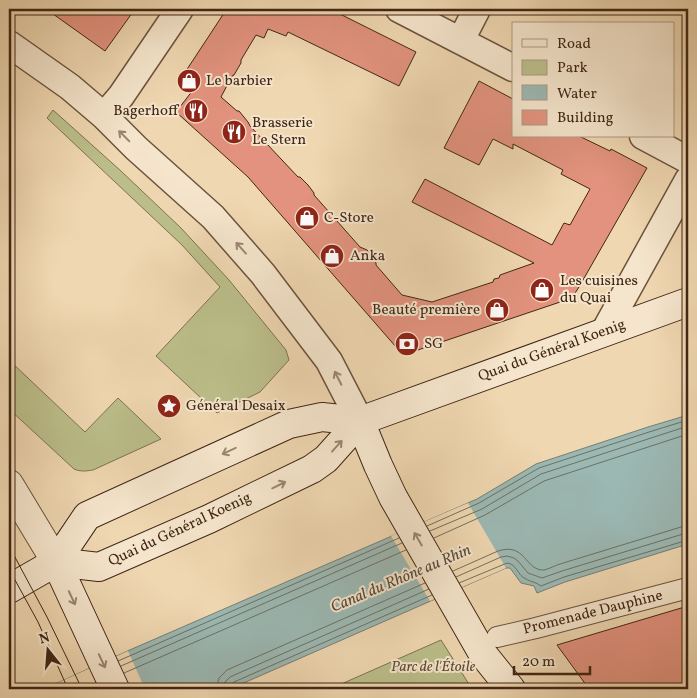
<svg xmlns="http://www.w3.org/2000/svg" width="697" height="698" viewBox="0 0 697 698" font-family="Vollkorn,serif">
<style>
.green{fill:#bbbe8a;stroke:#7e7250}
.water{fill:#9bb8b3;stroke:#777e74}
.pier{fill:#efd7b1}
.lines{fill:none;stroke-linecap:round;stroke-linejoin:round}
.shore{stroke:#6e7064;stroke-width:1}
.building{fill:#e2927e;stroke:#402716}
.pedestrian-casing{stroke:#6c533d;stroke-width:22}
.minor-casing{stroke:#6c533d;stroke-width:29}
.tertiary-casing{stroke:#6c533d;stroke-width:30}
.secondary-casing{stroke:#402716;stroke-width:30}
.pedestrian{stroke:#f5e5cc;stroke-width:20}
.minor{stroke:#f5e5cc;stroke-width:26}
.tertiary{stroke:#f5e5cc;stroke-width:28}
.secondary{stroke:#f5e5cc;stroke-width:28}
.tram{stroke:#402716;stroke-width:1}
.oneway{stroke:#9a8671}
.labels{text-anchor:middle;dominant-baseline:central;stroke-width:4;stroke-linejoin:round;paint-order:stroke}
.poi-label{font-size:15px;fill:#402716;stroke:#f5e5cc;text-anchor:start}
.street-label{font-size:15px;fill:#402716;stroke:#f5e5cc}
.park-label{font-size:15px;font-style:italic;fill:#5f4d33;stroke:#f5e5cc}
.water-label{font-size:16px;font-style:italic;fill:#574b3d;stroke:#f5e5cc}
</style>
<rect width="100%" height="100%" fill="#efd7b1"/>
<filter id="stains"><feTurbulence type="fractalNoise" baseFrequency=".004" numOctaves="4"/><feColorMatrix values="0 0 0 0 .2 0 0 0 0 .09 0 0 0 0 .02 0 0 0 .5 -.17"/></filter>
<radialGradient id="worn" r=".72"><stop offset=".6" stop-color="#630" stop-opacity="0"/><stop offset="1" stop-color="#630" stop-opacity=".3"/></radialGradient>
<path class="green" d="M53 110 121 171 181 228 229 280 286 350 289 360 260 392 217 413 156 356 220 287 182 245 47 118Z
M9 360 85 432 118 398 161 439 93 470C86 471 81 472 74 469L9 409Z
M441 640 472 689H330Z"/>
<path class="water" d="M688 415V544L565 582 537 593 534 586 521 583 510 568H506L230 689H44L132 649 477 499 536 464 648 427Z"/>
<path class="pier" d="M468 503 506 568 430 601 391 536Z
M128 651 145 689H44Z"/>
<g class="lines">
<path class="shore" d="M427 526 479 503 539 468 649 432 688 420
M430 531 482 509 541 474 651 438 688 426
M434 538 485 515 544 481 688 434
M453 571 498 551C526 542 525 571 544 570 549 569 556 565 560 564L681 527 688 526
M456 577 501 557 507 556 514 558 518 561 528 573 542 578 562 571 683 534 688 533
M459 583 507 563C517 564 517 575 526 579 531 582 536 582 541 586L564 577 688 540
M118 661 399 538
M121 666 402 543
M124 673 406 550
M216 689 219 678 227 670 425 583
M224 689 225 682 230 677 429 589
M230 689 231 685 234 682 432 595"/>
</g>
<path class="building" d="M46 9H135L105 51Z
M223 9H330L416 52 399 86 288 32 286 36 268 29 264 38 256 35 241 60V63L234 75 232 76 221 97 237 111H239L248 122 250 126 298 177H300L308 185 314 193V195L360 247 367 250 373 257 376 263V265L402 295 432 302 493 282 494 279 499 278 500 275 534 263 412 202 425 179 552 245 564 223 570 225 590 189 561 174 563 170 513 144V149L493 139 479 165 444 148 479 81 513 99V136H579L610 151 611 149 647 168 579 287 572 298 403 355 248 177 176 112 193 90 180 80 226 10Z
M688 606V689H589L557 645Z"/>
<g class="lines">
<g class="pedestrian-casing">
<path id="pedestrian" d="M497 637 536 628 688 588"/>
</g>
<g class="minor-casing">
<path id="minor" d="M399 9 513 68
M461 40 477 9
M9 44 70 87 104 116 136 148 213 217 263 274 329 361 360 421
M104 116 121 96 180 9
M643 136 688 160
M604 332 688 180"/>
</g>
<g class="tertiary-casing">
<path id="tertiary" d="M9 484 56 562"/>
</g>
<g class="secondary-casing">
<path id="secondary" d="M360 421 378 465 393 497 483 654 511 689
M56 562 99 567 209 519 312 469 326 459 360 421
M56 562 115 689
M9 589 56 562 87 516 289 424 322 417 360 421 688 302"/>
</g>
<use href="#pedestrian" class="pedestrian"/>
<use href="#minor" class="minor"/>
<use href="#tertiary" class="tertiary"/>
<use href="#secondary" class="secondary"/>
<path class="tram" d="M9 546 47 617 82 689
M9 569 38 622 68 689"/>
</g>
<defs><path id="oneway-shaft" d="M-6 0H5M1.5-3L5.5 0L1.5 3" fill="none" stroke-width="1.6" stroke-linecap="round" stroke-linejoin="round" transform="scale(1.25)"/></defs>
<g class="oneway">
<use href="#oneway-shaft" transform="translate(124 136) rotate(-135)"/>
<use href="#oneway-shaft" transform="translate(241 248) rotate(-132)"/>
<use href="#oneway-shaft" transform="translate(338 378) rotate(-117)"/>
<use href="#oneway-shaft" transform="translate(337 446) rotate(-48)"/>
<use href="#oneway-shaft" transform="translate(229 451) rotate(155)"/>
<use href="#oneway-shaft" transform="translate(279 485) rotate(-26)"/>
<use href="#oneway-shaft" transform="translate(418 539) rotate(-120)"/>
<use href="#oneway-shaft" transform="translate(72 598) rotate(65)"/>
<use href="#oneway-shaft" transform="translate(102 661) rotate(65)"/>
</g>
<defs>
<g id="shop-disc" transform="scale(1.25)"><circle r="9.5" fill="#8f2418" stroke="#f5e5cc"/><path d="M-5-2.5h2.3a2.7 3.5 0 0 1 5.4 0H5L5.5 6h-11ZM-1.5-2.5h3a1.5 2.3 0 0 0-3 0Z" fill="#fff"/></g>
<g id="restaurant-disc" transform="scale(1.25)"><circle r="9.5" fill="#8f2418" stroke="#f5e5cc"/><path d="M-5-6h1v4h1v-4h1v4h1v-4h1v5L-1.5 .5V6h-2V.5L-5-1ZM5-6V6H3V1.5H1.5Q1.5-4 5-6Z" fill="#fff"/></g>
<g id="bank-disc" transform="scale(1.25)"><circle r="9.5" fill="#8f2418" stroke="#f5e5cc"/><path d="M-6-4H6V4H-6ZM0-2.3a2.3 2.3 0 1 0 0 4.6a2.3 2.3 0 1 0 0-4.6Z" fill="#fff"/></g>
<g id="sight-disc" transform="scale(1.25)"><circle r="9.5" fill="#8f2418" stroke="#f5e5cc"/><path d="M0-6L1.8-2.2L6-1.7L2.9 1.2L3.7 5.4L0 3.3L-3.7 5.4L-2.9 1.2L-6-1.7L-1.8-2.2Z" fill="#fff"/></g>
</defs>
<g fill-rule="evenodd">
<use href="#shop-disc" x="189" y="81"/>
<use href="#restaurant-disc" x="196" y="111"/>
<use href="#restaurant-disc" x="234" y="132"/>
<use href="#shop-disc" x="307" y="218"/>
<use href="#shop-disc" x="332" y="256"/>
<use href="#shop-disc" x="542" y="290"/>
<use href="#shop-disc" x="497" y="310"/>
<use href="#bank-disc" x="407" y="344"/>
<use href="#sight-disc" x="169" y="406"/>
</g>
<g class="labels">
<g class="poi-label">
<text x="206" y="81">Le barbier</text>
<text x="178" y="111" text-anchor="end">Bagerhoff</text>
<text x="252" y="123">Brasserie<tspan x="252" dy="17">Le Stern</tspan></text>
<text x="324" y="218">C-Store</text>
<text x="350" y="256">Anka</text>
<text x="560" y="281">Les cuisines<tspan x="560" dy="17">du Quai</tspan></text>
<text x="480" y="310" text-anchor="end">Beauté première</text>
<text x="424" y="344">SG</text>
<text x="186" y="406">Général Desaix</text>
</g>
<g class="street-label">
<text transform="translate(552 351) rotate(-20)">Quai du Général Koenig</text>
<text transform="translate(180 530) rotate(-25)">Quai du Général Koenig</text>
<text transform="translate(593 613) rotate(-14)">Promenade Dauphine</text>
</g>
<g class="park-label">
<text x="433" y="667">Parc de l'Étoile</text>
</g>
<g class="water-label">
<text transform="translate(401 579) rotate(-23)">Canal du Rhône au Rhin</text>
</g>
</g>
<rect width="697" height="698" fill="none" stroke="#efd7b1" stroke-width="30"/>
<rect x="10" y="10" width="677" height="678" fill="none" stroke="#402716" stroke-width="2.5"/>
<rect x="15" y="15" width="667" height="668" fill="none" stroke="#402716"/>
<rect x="512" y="22" width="162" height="115" fill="#f5e5cc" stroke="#ad9983"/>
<rect x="522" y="39" width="25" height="8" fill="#f5e5cc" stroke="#ad9983"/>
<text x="557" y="48" font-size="15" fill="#402716">Road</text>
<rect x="522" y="60" width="25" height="15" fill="#bbbe8a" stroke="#ad9983"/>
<text x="557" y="72" font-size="15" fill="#402716">Park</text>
<rect x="522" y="85" width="25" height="15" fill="#9bb8b3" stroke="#ad9983"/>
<text x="557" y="98" font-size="15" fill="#402716">Water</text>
<rect x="522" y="110" width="25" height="15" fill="#e2927e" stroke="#ad9983"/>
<text x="557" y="122" font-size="15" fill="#402716">Building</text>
<g transform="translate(48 650) rotate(343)" stroke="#f5e5cc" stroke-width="4" paint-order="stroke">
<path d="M0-4L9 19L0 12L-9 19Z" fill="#402716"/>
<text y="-8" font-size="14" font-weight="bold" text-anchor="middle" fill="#402716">N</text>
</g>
<path d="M514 666v8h76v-8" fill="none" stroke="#402716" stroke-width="2.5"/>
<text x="522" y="666" font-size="15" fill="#402716" stroke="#f5e5cc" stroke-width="4" paint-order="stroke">20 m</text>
<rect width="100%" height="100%" filter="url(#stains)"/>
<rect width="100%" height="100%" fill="url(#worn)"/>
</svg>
